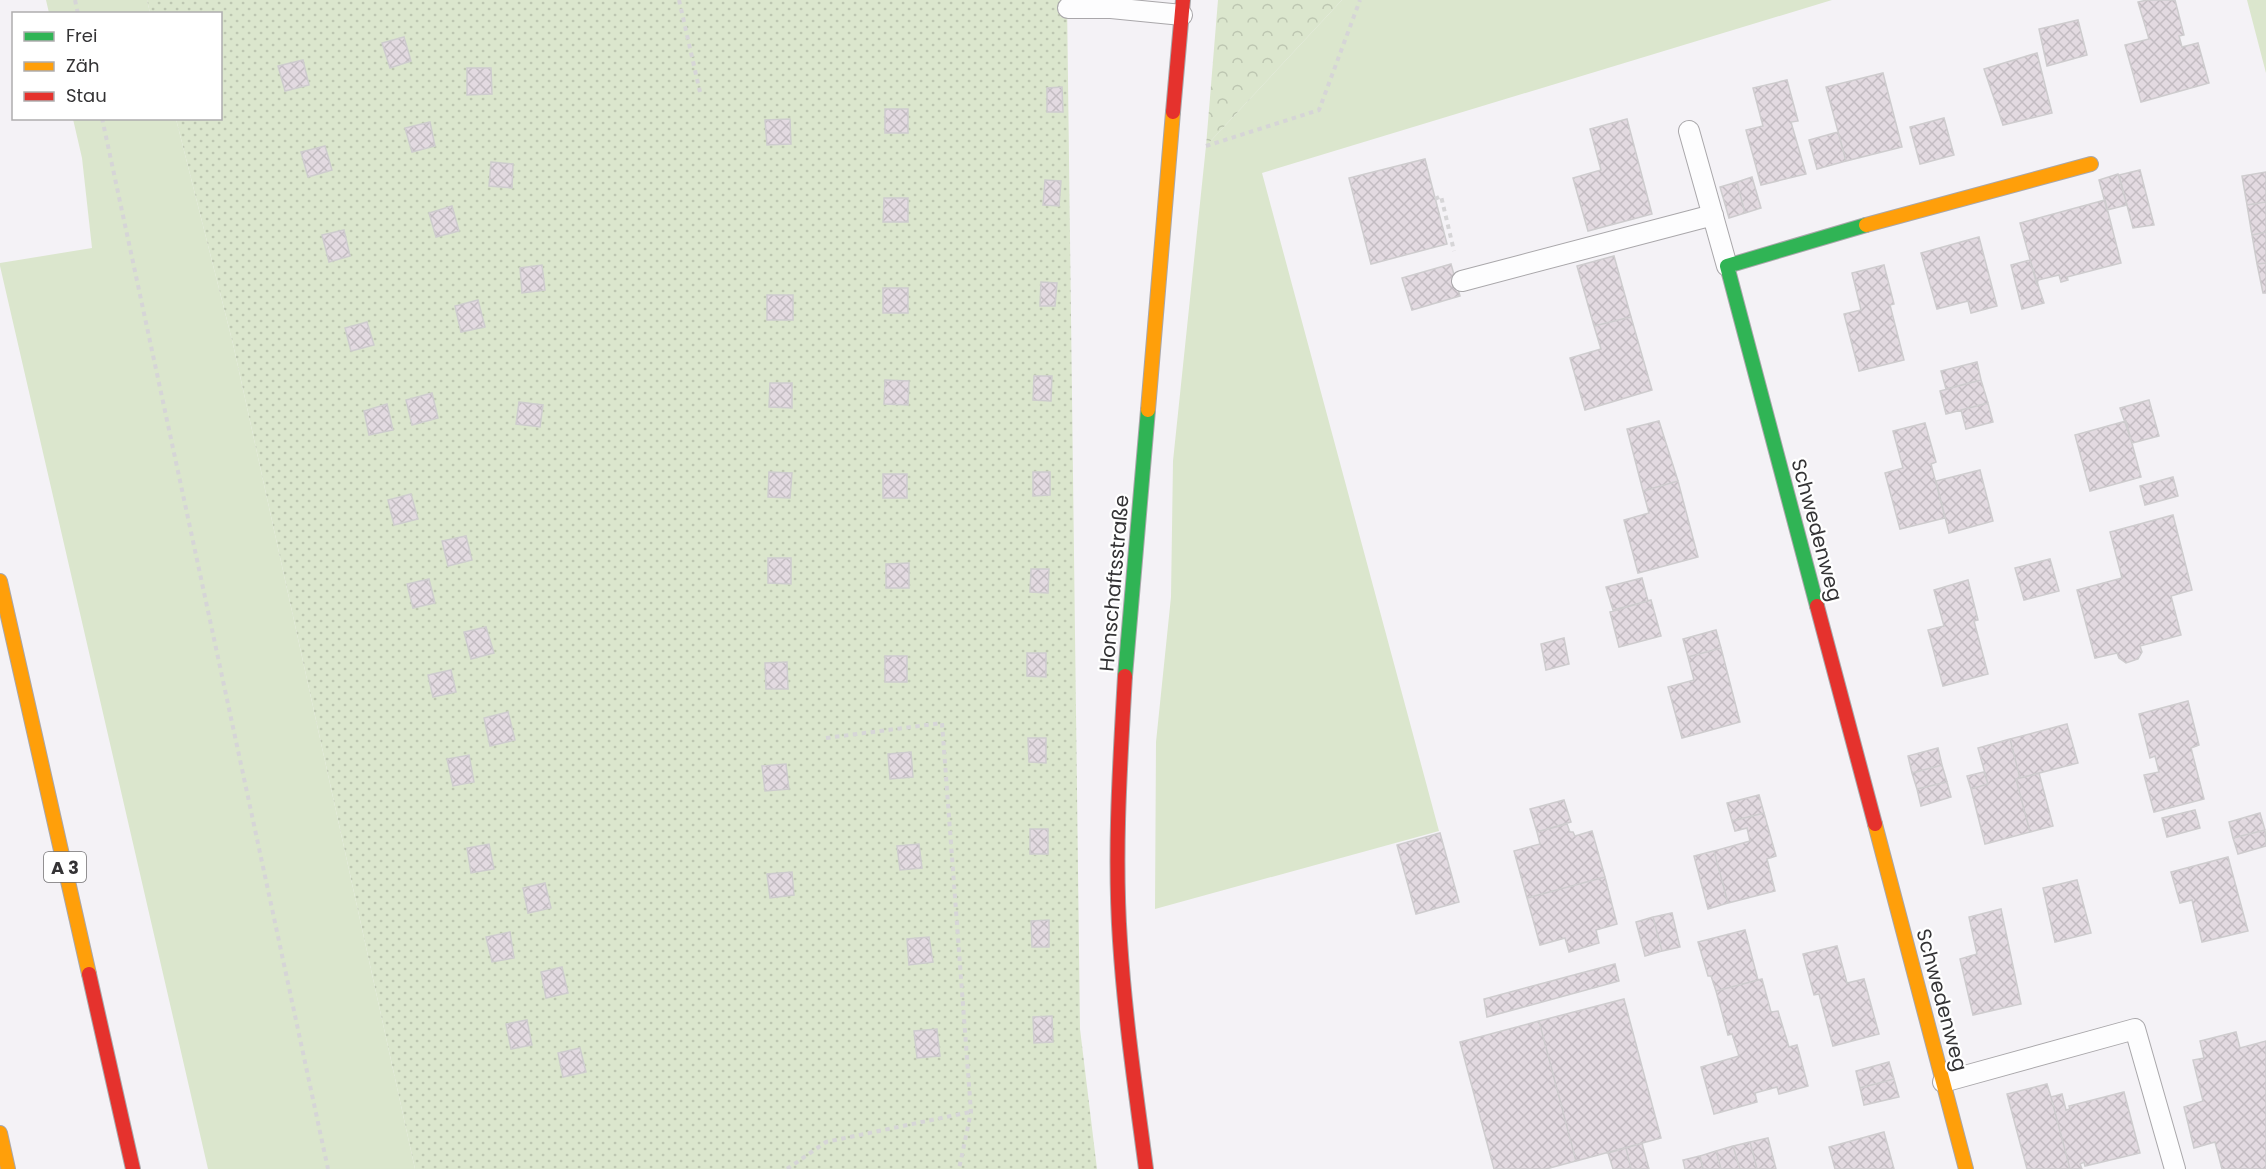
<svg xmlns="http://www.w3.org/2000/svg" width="2266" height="1169" viewBox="0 0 2266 1169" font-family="Poppins,sans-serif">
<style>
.green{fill:#dbe6cd}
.forest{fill:url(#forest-crowns)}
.garden{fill:url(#garden-dots)}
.building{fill:url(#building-cross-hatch);stroke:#ceccce;stroke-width:1.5}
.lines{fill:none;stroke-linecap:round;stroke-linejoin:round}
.lane-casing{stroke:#a9a7aa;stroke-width:22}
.fast-casing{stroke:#a9a7aa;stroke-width:16}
.slow-casing{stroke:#a9a7aa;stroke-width:16}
.jam-casing{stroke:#a9a7aa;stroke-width:16}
.path{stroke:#d6d5d7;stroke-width:4;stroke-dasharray:4.5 4.5;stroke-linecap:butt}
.lane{stroke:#fdfdfe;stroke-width:20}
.fast{stroke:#30b455;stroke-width:14}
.slow{stroke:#ff9f0a;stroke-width:14}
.jam{stroke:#e5322d;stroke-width:14}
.labels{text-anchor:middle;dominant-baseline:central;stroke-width:4.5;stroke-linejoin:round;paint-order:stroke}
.shield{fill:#fff;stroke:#717072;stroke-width:1.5}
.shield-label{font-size:18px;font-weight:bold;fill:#343335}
.street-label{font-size:20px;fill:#343335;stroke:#fff}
</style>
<defs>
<pattern id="forest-crowns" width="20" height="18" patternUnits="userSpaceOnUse" patternTransform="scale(1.5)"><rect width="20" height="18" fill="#dbe6cd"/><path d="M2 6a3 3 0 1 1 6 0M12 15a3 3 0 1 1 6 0" fill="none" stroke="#bdc6b1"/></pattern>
<pattern id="garden-dots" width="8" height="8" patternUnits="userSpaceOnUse" patternTransform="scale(1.5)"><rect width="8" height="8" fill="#dbe6cd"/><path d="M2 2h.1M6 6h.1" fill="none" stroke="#bdc6b1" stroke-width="1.8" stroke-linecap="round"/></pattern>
<pattern id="building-cross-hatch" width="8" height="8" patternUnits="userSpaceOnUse" patternTransform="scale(1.5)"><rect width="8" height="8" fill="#e3dae1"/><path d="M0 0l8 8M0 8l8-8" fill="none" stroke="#c3bcc2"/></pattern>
</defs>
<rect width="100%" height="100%" fill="#f4f2f6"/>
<path class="green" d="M46 0H147L150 13H49Z
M1342 0H1832L1262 173 1439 831 1155 909 1156 742 1171 597 1173 461 1206 146Z
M2247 0H2266V73Z
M73 119H176L233 344 415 1169H208L0 266V263L92 248 82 158Z"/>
<path class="forest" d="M1218 0H1342L1206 146Z"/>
<path class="garden" d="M147 0H1067L1080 1029 1097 1169H415L233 344 176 119 220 118V14L150 13Z"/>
<path class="building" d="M2147 0H2175L2184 35 2179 36 2182 47 2198 43 2209 83 2141 102 2125 45 2149 39 2138 2Z
M2078 20 2087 55 2047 66 2039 29Z
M404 37 411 61 390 68 382 43Z
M2037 53 2052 113 2003 125 1984 69Z
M303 60 309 85 285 91 278 66Z
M467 68H491L492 94 467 95Z
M1883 73 1902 147 1846 161 1826 87Z
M1787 80 1798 121 1791 122 1806 174 1761 185 1746 130 1763 126 1753 88Z
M1062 87 1063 112H1047V88Z
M885 109H908V133H885Z
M1944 118 1954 155 1920 164 1910 127Z
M790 119 791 144 767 145 765 120Z
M1627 119 1652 214 1588 231 1573 178 1601 170 1590 129Z
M430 122 435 146 412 152 405 128Z
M1838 132 1846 161 1817 169 1809 140Z
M325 146 332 170 308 177 301 152Z
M1425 159 1447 244 1371 264 1349 178Z
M491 162 513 164 512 188 489 186Z
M2140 170 2154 225 2133 228 2119 175Z
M2266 172V202L2247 205 2242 176Z
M2118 174 2127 205 2107 210 2099 180Z
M1752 177 1761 208 1745 213 1737 182Z
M1045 180 1061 181 1059 206 1043 205Z
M1737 182 1745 213 1729 218 1720 187Z
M884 198H908V222H883Z
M2105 200 2121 263 2067 277 2068 280 2061 282 2059 275 2038 280 2037 285 2020 223Z
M2266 202V232L2252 235 2247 205Z
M452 206 459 231 436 237 429 213Z
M344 230 350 256 329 262 322 235Z
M2266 232V263L2257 264 2252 235Z
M1979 237 1997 306 1971 313 1968 301 1937 309 1921 253Z
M1614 256 1631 317 1594 326 1577 266Z
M2030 260 2044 303 2022 309 2011 265Z
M2266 263V293H2263L2257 264Z
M1451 264 1460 296 1412 310 1402 278Z
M542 265 545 290 522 293 520 268Z
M1884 265 1894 304 1890 305 1904 360 1859 371 1844 314 1861 310 1852 273Z
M1041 282 1057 283 1055 306H1040Z
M883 288H908V313H883Z
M767 295H793V320H767Z
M478 300 485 327 461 332 455 306Z
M1631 317 1652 390 1585 410 1570 358 1601 349 1594 326Z
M367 322 374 345 351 351 345 328Z
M1977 362 1981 380 1946 389 1941 371Z
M1034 376H1052L1051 401 1033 400Z
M885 380 909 381 908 405 884 404Z
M1981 380 1988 403 1946 414 1940 391Z
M770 383H792V408L769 407Z
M432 393 438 418 412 425 406 400Z
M2149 400 2159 436 2132 443 2120 408Z
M519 402 543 405 540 427 516 424Z
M1988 403 1993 422 1966 429 1961 410Z
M387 404 393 430 369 435 364 411Z
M1659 421 1678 481 1643 491 1627 429Z
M2126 421 2141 477 2090 491 2075 435Z
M1925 423 1936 462 1931 464 1945 518 1900 529 1885 473 1903 468 1893 431Z
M1980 470 1993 521 1949 533 1936 481Z
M769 472 792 473 790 498 768 497Z
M1033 472H1050V495L1033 496Z
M883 474H907V498H883Z
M2173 477 2178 496 2145 505 2140 486Z
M1678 481 1698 557 1638 573 1624 520 1649 513 1643 491Z
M411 494 418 519 394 525 388 500Z
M2173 515 2192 590 2171 596 2181 635 2140 646 2142 652 2138 659 2126 663 2119 658 2117 653 2095 658 2077 590 2122 578 2110 532Z
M466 536 472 560 448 566 442 541Z
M768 558H791V584L768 583Z
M2050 559 2059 591 2024 600 2015 568Z
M909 563V588H886V564Z
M1031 569H1049L1048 593 1030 592Z
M1642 578 1648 601 1613 610 1606 587Z
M429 579 435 603 413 608 407 584Z
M1968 580 1978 620 1974 621 1988 674 1943 686 1928 630 1944 626 1934 590Z
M1651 600 1661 636 1619 647 1610 612Z
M486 627 494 653 471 659 464 632Z
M1716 630 1721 648 1688 657 1683 639Z
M1564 638 1569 664 1546 670 1541 644Z
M1721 648 1740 722 1682 738 1668 687 1694 680 1688 657Z
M1027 653H1046V677L1027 676Z
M885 656H907V682H885Z
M787 662 788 689H766L765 663Z
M451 670 456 692 433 697 428 675Z
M2188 701 2199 745 2191 748 2204 799 2154 812 2144 775 2159 772 2155 756 2150 758 2139 714Z
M508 712 515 740 490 746 484 718Z
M2067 724 2078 763 2020 778 2010 739Z
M1028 738H1046V763L1029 762Z
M2010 739 2020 778 2016 779 2030 832 1985 844 1971 789 1988 784 1978 748Z
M1938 748 1942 765 1912 773 1908 756Z
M911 752 913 777 890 779 888 754Z
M469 755 474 782 453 786 447 759Z
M786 764 789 789 765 791 762 766Z
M1942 765 1947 782 1917 789 1912 773Z
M1984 772 1988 784 1971 789 1967 776Z
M2039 773 2053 826 2030 832 2016 779Z
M1947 782 1951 797 1921 806 1917 789Z
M1759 795 1764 813 1732 821 1727 803Z
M1564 800 1571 822 1537 832 1530 809Z
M2195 810 2200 828 2167 837 2162 818Z
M1764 813 1776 856 1767 859 1775 891 1728 903 1714 851 1750 841 1747 828 1735 831 1732 821Z
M2260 813 2265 830 2233 838 2229 822Z
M1567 824 1570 832H1573L1575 836 1592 831 1605 877 1527 898 1514 851 1540 844 1537 832Z
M1030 829H1048V854H1030Z
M2265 830 2266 846 2238 854 2233 838Z
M1440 833 1459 902 1416 914 1397 845Z
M489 844 494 869 471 873 467 848Z
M919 844 922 868 900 870 897 846Z
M1714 851 1728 903 1708 909 1694 856Z
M2228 857 2248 931 2202 942 2192 900 2180 903 2171 872Z
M792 872 794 895 770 898 767 874Z
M1605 877 1617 924 1596 930 1599 943 1569 952 1565 938 1540 945 1527 898Z
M2077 880 2091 933 2055 942 2043 888Z
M545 883 551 908 528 913 523 888Z
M2001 909 2021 1004 1973 1015 1960 959 1977 954 1969 917Z
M1672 913 1680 947 1662 951 1653 917Z
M1653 917 1662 951 1645 956 1636 922Z
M1049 920V947H1032L1031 921Z
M1745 930 1758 980 1716 991 1711 976H1708L1698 942Z
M510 932 514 958 492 962 486 937Z
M929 937 933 962 909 965 907 939Z
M1837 946 1847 983 1864 979 1879 1034 1833 1046 1819 994 1814 995 1803 954Z
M1615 964 1619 981 1487 1017 1484 999Z
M562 967 568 993 546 998 541 972Z
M1762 979 1771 1012 1778 1011 1789 1047 1797 1045 1808 1086 1779 1094 1777 1087 1755 1093 1757 1102 1714 1114 1701 1067 1739 1056 1732 1034 1728 1035 1716 991Z
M1624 999 1661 1138 1576 1161 1539 1021Z
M1052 1016 1053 1042 1034 1043 1033 1017Z
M527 1020 532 1045 511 1049 506 1024Z
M1539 1021 1576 1161 1546 1169H1494L1460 1042Z
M937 1029 940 1056 917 1058 914 1031Z
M2236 1032 2240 1048 2266 1041V1169H2222L2215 1142 2194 1148 2184 1107 2203 1101 2193 1060 2204 1058 2200 1041Z
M580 1048 586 1072 563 1077 558 1053Z
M1889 1062 1894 1079 1860 1088 1856 1071Z
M1894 1079 1899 1097 1864 1105 1860 1088Z
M2047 1084 2051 1097 2070 1169H2027L2007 1094Z
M2124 1092 2140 1153 2085 1166 2084 1162 2080 1164 2082 1169H2070L2051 1097 2062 1094 2066 1110 2070 1109 2069 1106Z
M1884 1132 1894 1169H1835L1829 1147Z
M1768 1138 1776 1169H1757L1750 1142Z
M1750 1142 1757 1169H1740L1733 1146Z
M1642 1143 1649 1169H1631L1626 1148Z
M1733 1146 1740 1169H1721L1716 1151Z
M1626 1148 1631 1169H1613L1608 1153Z
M1716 1151 1721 1169H1703L1700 1156Z
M1700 1156 1703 1169H1685L1683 1160Z"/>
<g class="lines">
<g class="lane-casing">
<path id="lane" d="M1068 8H1111L1182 15
M1689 131 1727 266
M1462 281 1713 215
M1943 1082 2135 1029 2175 1169"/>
</g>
<g class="fast-casing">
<path id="fast" d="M1817 606 1727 266 1866 225
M1125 676 1148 410"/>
</g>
<g class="slow-casing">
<path id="slow" d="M1866 225 2091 164
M1148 410 1173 112
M0 581 89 974
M1875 824 1966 1169
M0 1133 8 1169"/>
</g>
<g class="jam-casing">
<path id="jam" d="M1173 112 1183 0
M1817 606 1875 824
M1125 676C1120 764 1114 853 1120 941 1125 1018 1136 1093 1146 1169
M89 974 133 1169"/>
</g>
<path class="path" d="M75 0 78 14
M679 0 700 92
M102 118 328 1169
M1206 146 1319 110 1360 0
M1435 199 1441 196 1454 251
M826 738 942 723 971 1112 959 1169
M787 1169 826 1142 970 1112"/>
<use href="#lane" class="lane"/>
<use href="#fast" class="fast"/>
<use href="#slow" class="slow"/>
<use href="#jam" class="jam"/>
</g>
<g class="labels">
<rect class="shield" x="44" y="852" width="42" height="30" rx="4.5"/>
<g class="shield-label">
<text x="65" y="867">A 3</text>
</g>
<g class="street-label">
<text transform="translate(1817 530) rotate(75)">Schwedenweg</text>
<text transform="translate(1114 583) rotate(-85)">Honschaftsstraße</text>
<text transform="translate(1942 1000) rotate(75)">Schwedenweg</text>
</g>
</g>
<rect x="12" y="12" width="210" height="108" fill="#ffffff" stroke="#aeadae" stroke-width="1.5"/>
<rect x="24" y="32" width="30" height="9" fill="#30b455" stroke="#aeadae" stroke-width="1.5"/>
<text x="66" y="42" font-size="18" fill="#343335">Frei</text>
<rect x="24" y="62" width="30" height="9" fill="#ff9f0a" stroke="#aeadae" stroke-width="1.5"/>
<text x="66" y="72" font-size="18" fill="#343335">Zäh</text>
<rect x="24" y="92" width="30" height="9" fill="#e5322d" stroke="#aeadae" stroke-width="1.5"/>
<text x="66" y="102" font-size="18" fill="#343335">Stau</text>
</svg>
